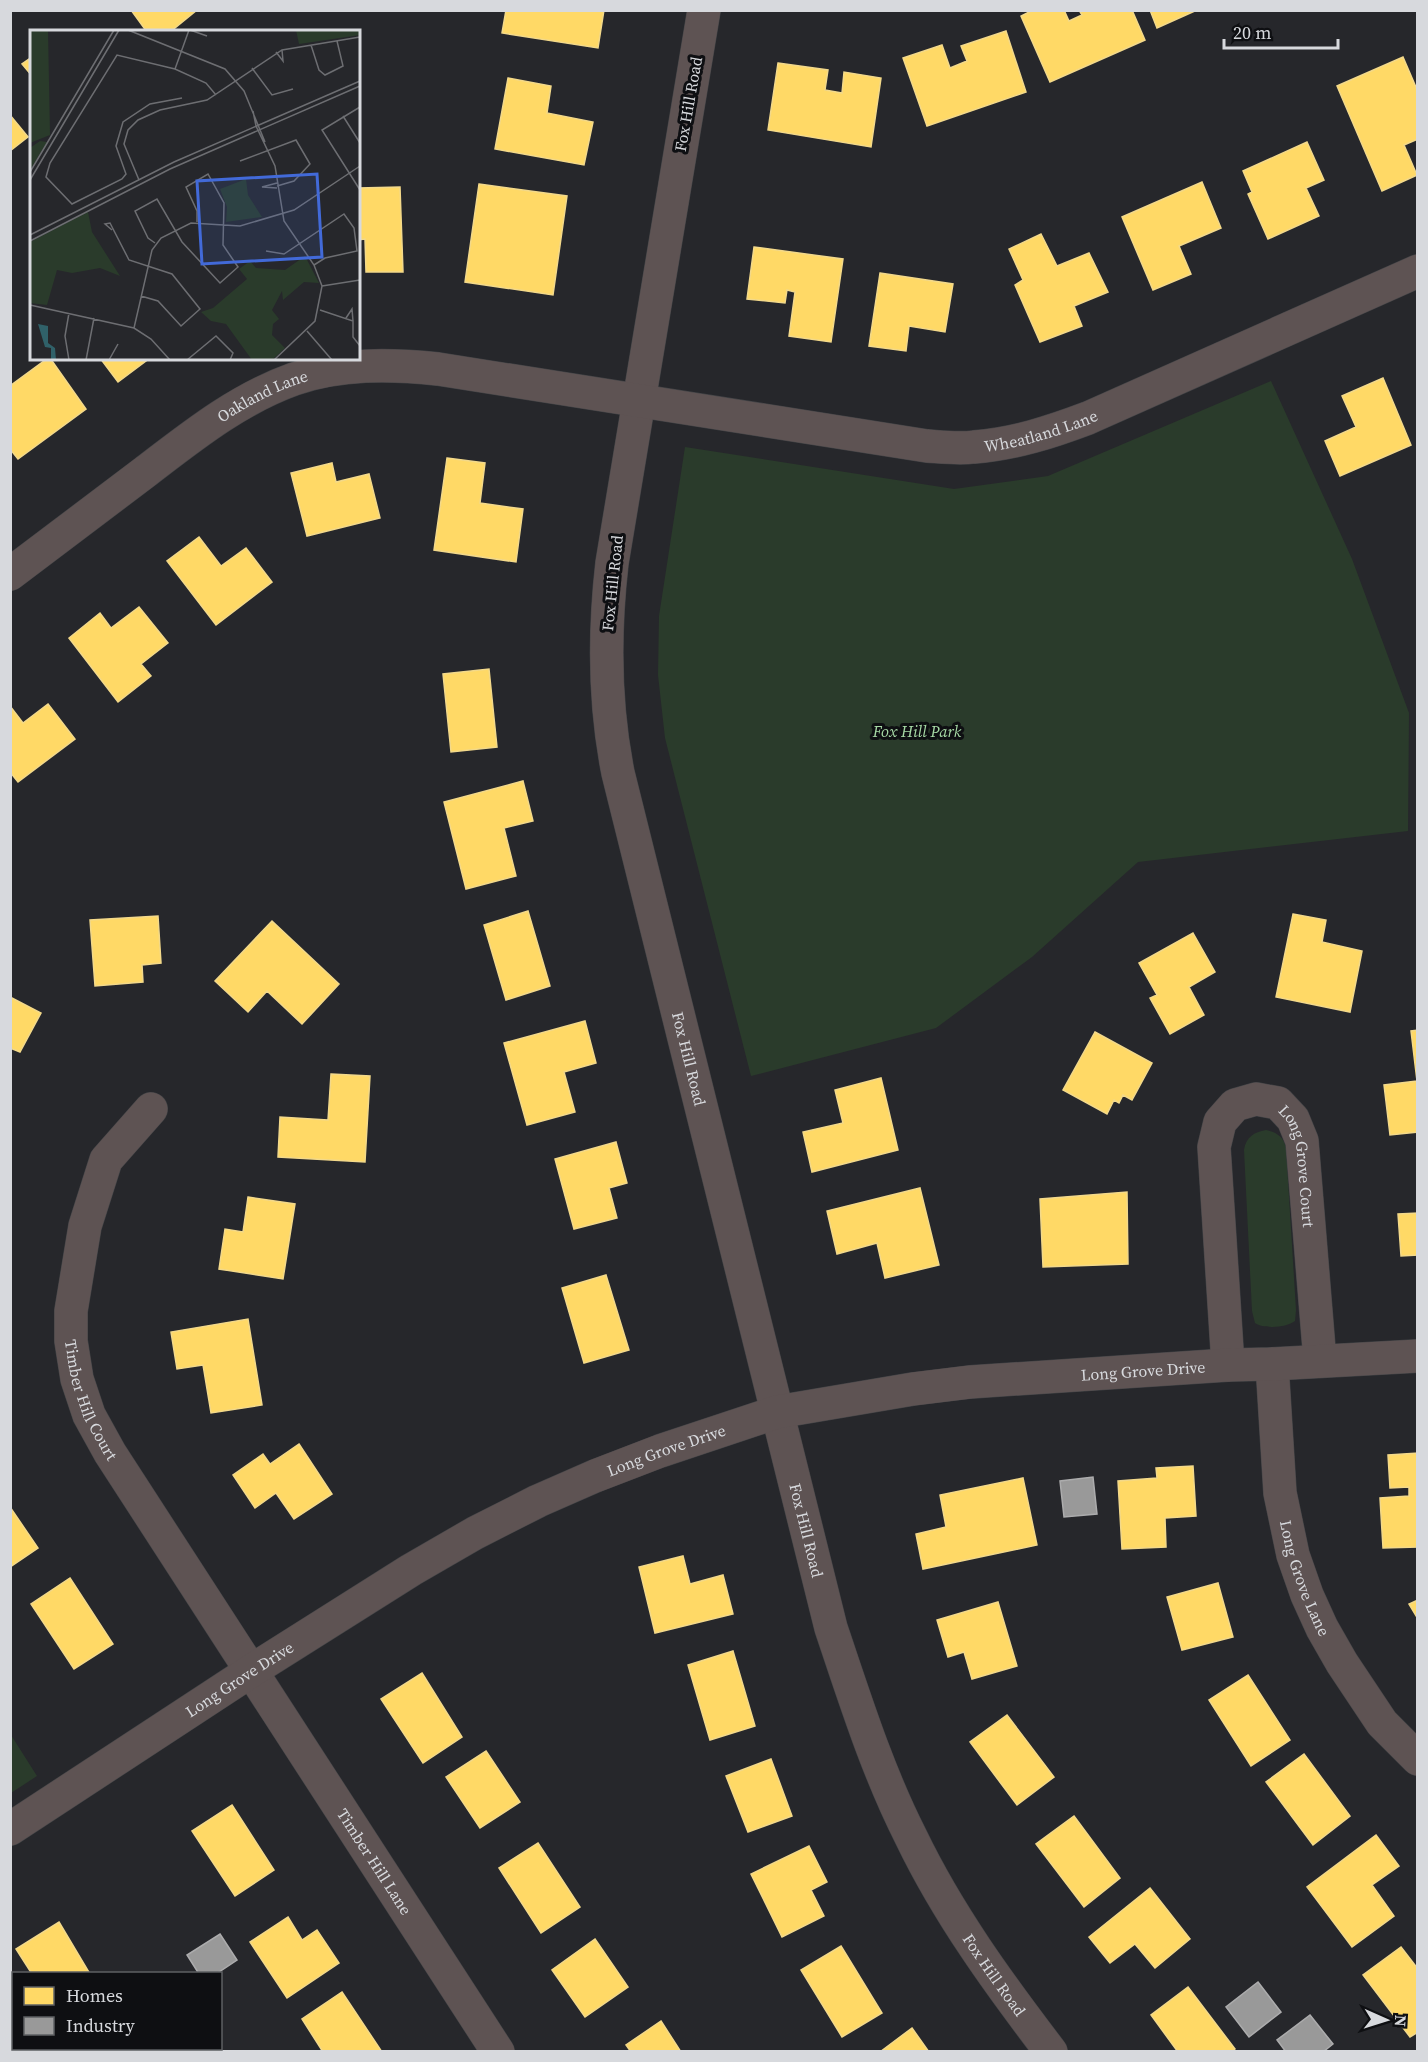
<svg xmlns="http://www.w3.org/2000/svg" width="1428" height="2062" viewBox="0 0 1428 2062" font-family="'Source Serif 4',serif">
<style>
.green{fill:#2a3b2b}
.homes{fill:#ffd966;stroke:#f3d98a;stroke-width:1.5}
.industry{fill:#999;stroke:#acacad;stroke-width:1.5}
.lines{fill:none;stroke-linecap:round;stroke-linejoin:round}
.minor-casing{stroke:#434447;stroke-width:34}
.minor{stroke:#5e5353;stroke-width:33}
.labels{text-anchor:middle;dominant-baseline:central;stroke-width:6;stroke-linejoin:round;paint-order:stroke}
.street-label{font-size:16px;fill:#d7d9dd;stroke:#0e0f12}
.park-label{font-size:16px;font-style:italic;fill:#a6d9a5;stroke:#0e0f12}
.inset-road{fill:none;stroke:#6d6e72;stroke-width:1.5}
.view{fill:#426ad9;fill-opacity:0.15;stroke:#426ad9;stroke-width:3}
.inset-edge{fill:none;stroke:#d7d9dd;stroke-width:3}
</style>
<rect width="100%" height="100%" fill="#26272b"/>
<path class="green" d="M1271 381 1352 559 1409 713 1408 831 1138 862 1032 957 936 1028 751 1076 665 738 658 675 659 616 685 447 954 489 1048 476Z
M1266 1130C1276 1132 1284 1137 1286 1148L1296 1310 1295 1321C1286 1328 1264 1329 1255 1323L1252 1311 1244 1150C1246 1137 1254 1132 1266 1130Z
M11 1735 37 1776 11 1793H10Z"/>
<path class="homes" d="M131 10H197L170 32H147Z
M506 10H604L598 48 502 33Z
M1033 10H1064L1069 21 1082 15 1079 10H1132L1145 40 1050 82 1021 16Z
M1150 10H1197L1157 28Z
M1006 31 1026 92 927 126 903 58 942 45 950 68 967 61 961 46Z
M32 57V76L22 64Z
M1403 57 1418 92V139L1404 145 1417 175 1382 191 1337 86Z
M778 63 828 70 825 90 842 93 844 72 881 78 871 147 768 130Z
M508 78 551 86 547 113 593 122 584 165 495 149Z
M10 115 28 137 10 151Z
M1307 142 1324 180 1306 188 1319 216 1268 239 1248 194 1252 192 1243 171Z
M1202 182 1221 228 1179 246 1191 274 1153 290 1122 217Z
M479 184 567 196 553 295 465 282Z
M400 187 403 272H366L365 239 358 240V188Z
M1041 234 1057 266 1089 253 1108 292 1074 306 1082 326 1040 342 1015 285 1023 280 1009 249Z
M754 247 843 259 831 342 789 336 795 292 787 290 785 303 747 299Z
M880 273 953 284 945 332 909 326 906 351 869 346Z
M48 358H50L86 409 18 459 10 449V386Z
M100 358H150L118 382Z
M1383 378 1411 445 1340 476 1325 441 1356 427 1342 396Z
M447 458 485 463 480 503 523 509 516 562 434 550Z
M332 463 336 482 369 474 380 518 307 536 291 473Z
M199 537 221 566 246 548 272 582 216 625 167 561Z
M139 607 168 643 141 664 151 676 118 702 69 638 100 613 111 628Z
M489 669 497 747 451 752 443 674Z
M48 704 75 739 18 782 10 772V706L23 723Z
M523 781 533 821 504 828 516 876 466 889 444 802Z
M528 911 550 986 506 1000 484 925Z
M1293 914 1326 920 1322 942 1362 951 1350 1012 1276 997Z
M158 916 161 963 142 965 143 982 95 986 90 920Z
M272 921 339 984 302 1024 267 991 248 1012 215 981Z
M1193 933 1215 972 1189 987 1204 1015 1170 1034 1150 998 1157 995 1139 963Z
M10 997 41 1013 20 1052 10 1048Z
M585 1021 596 1063 564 1072 575 1112 527 1125 504 1043Z
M1418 1030V1132L1390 1135 1384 1085 1417 1081 1411 1031Z
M1095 1032 1152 1063 1132 1100 1123 1095 1119 1103 1114 1100 1107 1114 1063 1090Z
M331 1074 370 1076 365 1162 278 1157 280 1117 328 1120Z
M881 1078 898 1150 812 1172 803 1132 843 1123 835 1090Z
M616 1142 627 1183 609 1188 617 1218 574 1229 555 1159Z
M920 1188 939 1265 885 1278 877 1243 837 1254 827 1211Z
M1127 1192 1128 1264 1043 1267 1040 1199Z
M248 1197 295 1204 283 1279 219 1269 225 1229 243 1232Z
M1418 1213V1255L1401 1256 1398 1214Z
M606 1275 629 1350 584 1363 562 1288Z
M248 1319 262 1405 211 1413 203 1365 177 1369 171 1332Z
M299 1444 332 1494 294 1519 276 1493 255 1508 233 1475 263 1454 270 1464Z
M1418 1453V1547L1383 1548 1380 1498 1409 1496V1487L1390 1488 1388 1455Z
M1193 1466 1196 1516 1165 1518 1166 1547 1122 1549 1118 1481 1157 1478 1156 1468Z
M1023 1478 1037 1545 923 1569 916 1534 946 1527 940 1495Z
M10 1507 38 1548 10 1567Z
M683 1556 690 1584 723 1575 733 1614 655 1633 639 1567Z
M70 1578 113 1644 74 1669 31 1604Z
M1218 1583 1233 1637 1182 1650 1167 1597Z
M1418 1600V1619L1409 1604Z
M998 1602 1017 1666 972 1679 964 1652 948 1657 937 1620Z
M733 1651 755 1726 710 1740 688 1665Z
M422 1673 462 1737 423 1763 381 1699Z
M1248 1675 1290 1740 1251 1766 1209 1700Z
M1007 1715 1054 1777 1017 1805 970 1742Z
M486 1751 520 1802 480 1828 446 1777Z
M1304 1754 1350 1816 1313 1845 1266 1782Z
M771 1759 792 1816 748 1832 726 1776Z
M232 1805 274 1870 235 1896 192 1831Z
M1074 1816 1120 1878 1084 1907 1036 1844Z
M1376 1835 1399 1866 1372 1885 1394 1916 1352 1947 1307 1887Z
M538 1843 580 1907 541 1933 499 1868Z
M809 1846 827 1882 811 1890 824 1916 782 1937 751 1874Z
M1150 1888 1190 1939 1155 1968 1135 1944 1110 1963 1089 1937Z
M288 1917 302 1940 317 1930 339 1963 287 1998 250 1942Z
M59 1922 90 1974H32L16 1949Z
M595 1939 628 1987 585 2017 552 1970Z
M841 1946 882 2013 842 2037 801 1970Z
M1401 1947 1418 1969V2032L1410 2037 1363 1975Z
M1188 1987 1235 2049 1232 2052H1178L1151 2015Z
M342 1992 382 2052H323L302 2019Z
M661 2021 681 2052H631L626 2045Z
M912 2028 929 2052H880Z
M97 2048H137L139 2052H94V2050Z
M172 2048H208L203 2052H174Z"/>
<path class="industry" d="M1093 1477 1097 1514 1064 1517 1060 1481Z
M220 1934 237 1960 216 1974H199L187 1955Z
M1258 1982 1281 2012 1249 2037 1226 2007Z
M1310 2015 1333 2044 1323 2052H1286L1277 2040Z"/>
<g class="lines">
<g class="minor-casing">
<g id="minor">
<path id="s1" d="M704 10 612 563C604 633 604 703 618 773L831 1628C855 1699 877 1770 911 1837 948 1914 999 1984 1051 2052"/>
<path id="s2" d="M10 574C55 540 100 506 145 472 192 436 238 399 294 379 341 363 390 364 438 369L927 446C942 447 958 449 974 447 1014 444 1051 432 1088 418L1418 271"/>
<path id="s3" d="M151 1109 106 1160 85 1226 71 1311V1341L77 1379 89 1415 110 1453 498 2052"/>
<path id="s4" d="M1272 1364 1280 1493 1293 1555 1307 1595 1322 1628 1342 1663 1382 1723 1418 1759"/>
<path id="s5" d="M1228 1365 1214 1147 1220 1122 1235 1105 1256 1099 1278 1103 1293 1119 1302 1141 1320 1361"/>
<path id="s6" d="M10 1829 251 1671 411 1570 475 1533 538 1501 595 1476 660 1451 777 1412 913 1389 970 1382 1228 1365 1272 1364 1418 1356"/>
</g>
</g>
<use href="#minor" class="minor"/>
</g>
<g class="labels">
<g class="street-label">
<text transform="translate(688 104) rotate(-80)">Fox Hill Road</text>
<text stroke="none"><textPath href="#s2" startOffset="310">Oakland Lane</textPath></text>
<text stroke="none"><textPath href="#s2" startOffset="1102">Wheatland Lane</textPath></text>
<text transform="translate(612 583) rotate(-84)">Fox Hill Road</text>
<text stroke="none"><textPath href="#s1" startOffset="1066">Fox Hill Road</textPath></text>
<text stroke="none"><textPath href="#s5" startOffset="380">Long Grove Court</textPath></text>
<text stroke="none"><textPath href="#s6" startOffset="1246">Long Grove Drive</textPath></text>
<text stroke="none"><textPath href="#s3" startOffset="316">Timber Hill Court</textPath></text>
<text stroke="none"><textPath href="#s6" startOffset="760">Long Grove Drive</textPath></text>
<text stroke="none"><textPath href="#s1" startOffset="1552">Fox Hill Road</textPath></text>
<text stroke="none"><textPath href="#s4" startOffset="218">Long Grove Lane</textPath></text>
<text stroke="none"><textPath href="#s6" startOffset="274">Long Grove Drive</textPath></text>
<text stroke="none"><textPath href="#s3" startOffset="860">Timber Hill Lane</textPath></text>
<text stroke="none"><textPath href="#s1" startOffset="2038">Fox Hill Road</textPath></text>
</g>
<g class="park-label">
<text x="917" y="731">Fox Hill Park</text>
</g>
</g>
<g transform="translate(30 30)">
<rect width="330" height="330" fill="#26272b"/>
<path d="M0 0H18L20 105 0 113ZM266 0H330V5L269 14ZM10 111 17 112 0 140V118ZM216 149 218 165 232 187 196 192 197 177 190 159ZM58 182 62 202 90 246 70 238 42 243 27 240 17 275 0 273V212ZM275 226 289 253 274 252 253 270 252 261 242 280 249 289 243 294 242 305 255 318 242 330H222L196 294 181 291 171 282 183 278 217 249 209 239 220 231 226 238 255 240Z" fill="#2a3b2b"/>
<path d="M8 294 18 296V313L25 318 26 330H21V318L15 317Z" fill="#306169"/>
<path class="inset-road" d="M98 0 195 39 214 61 235 112M160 0 177 6M281 15 289 40 295 45 313 36 307 11M246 22 253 31 252 20M222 38 242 65 263 59M145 39 159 0M152 68 120 74 93 92 86 116 96 144 92 149 42 174 16 147 20 133 87 25 145 39 176 53 186 65M330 77 292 100 330 160M223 81 226 96 245 136 254 191 284 235 292 256 285 291 244 330M313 86 330 113M210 131 266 110 280 134 264 151 247 156M0 142 84 0M0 150 89 0M109 150 94 114 98 100 108 90 130 80 177 70 252 20 330 7M247 153 232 157 247 158M82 200 75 194 80 193 99 230 142 244 170 279 151 296 128 271 111 266M0 205 144 132 330 51M0 211 140 139 330 56M125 213 118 208 105 181 127 169 152 212 190 253 208 237 193 215 194 173 178 144 156 157 167 181V192M236 221 254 224 314 184 324 198 327 221 295 228 284 235M292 256 330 250M0 275 104 298 121 309 140 330M290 280 323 291V307L330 316M316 288 322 279 323 291M104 298 122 220 131 208 161 193 210 196 264 180 330 136M277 301 302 330M39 330 35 306 39 283M56 330 64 288M79 330 88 314M157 330 186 306 203 323 200 330"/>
<path class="view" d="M287 144 292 227 172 234 167 151Z"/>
<rect width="330" height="330" class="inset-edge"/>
</g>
<rect width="1428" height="2062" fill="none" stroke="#d7d9dd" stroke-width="24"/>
<rect x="12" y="1972" width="210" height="78" fill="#0e0f12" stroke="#5e6063" stroke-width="1.5"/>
<rect x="24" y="1987" width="30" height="18" fill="#ffd966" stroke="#5e6063" stroke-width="1.5"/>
<text x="66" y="2002" font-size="18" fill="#d7d9dd">Homes</text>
<rect x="24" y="2017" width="30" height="18" fill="#999999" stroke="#5e6063" stroke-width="1.5"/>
<text x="66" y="2032" font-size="18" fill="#d7d9dd">Industry</text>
<g transform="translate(1386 2020) rotate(93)" stroke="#0e0f12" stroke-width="4.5" paint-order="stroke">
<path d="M0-4.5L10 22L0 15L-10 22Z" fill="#d7d9dd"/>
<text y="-9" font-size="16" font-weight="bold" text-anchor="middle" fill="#d7d9dd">N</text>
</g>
<path d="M1224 39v9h114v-9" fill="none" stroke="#d7d9dd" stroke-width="3"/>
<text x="1233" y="39" font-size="18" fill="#d7d9dd" stroke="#0e0f12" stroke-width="4.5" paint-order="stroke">20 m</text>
</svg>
